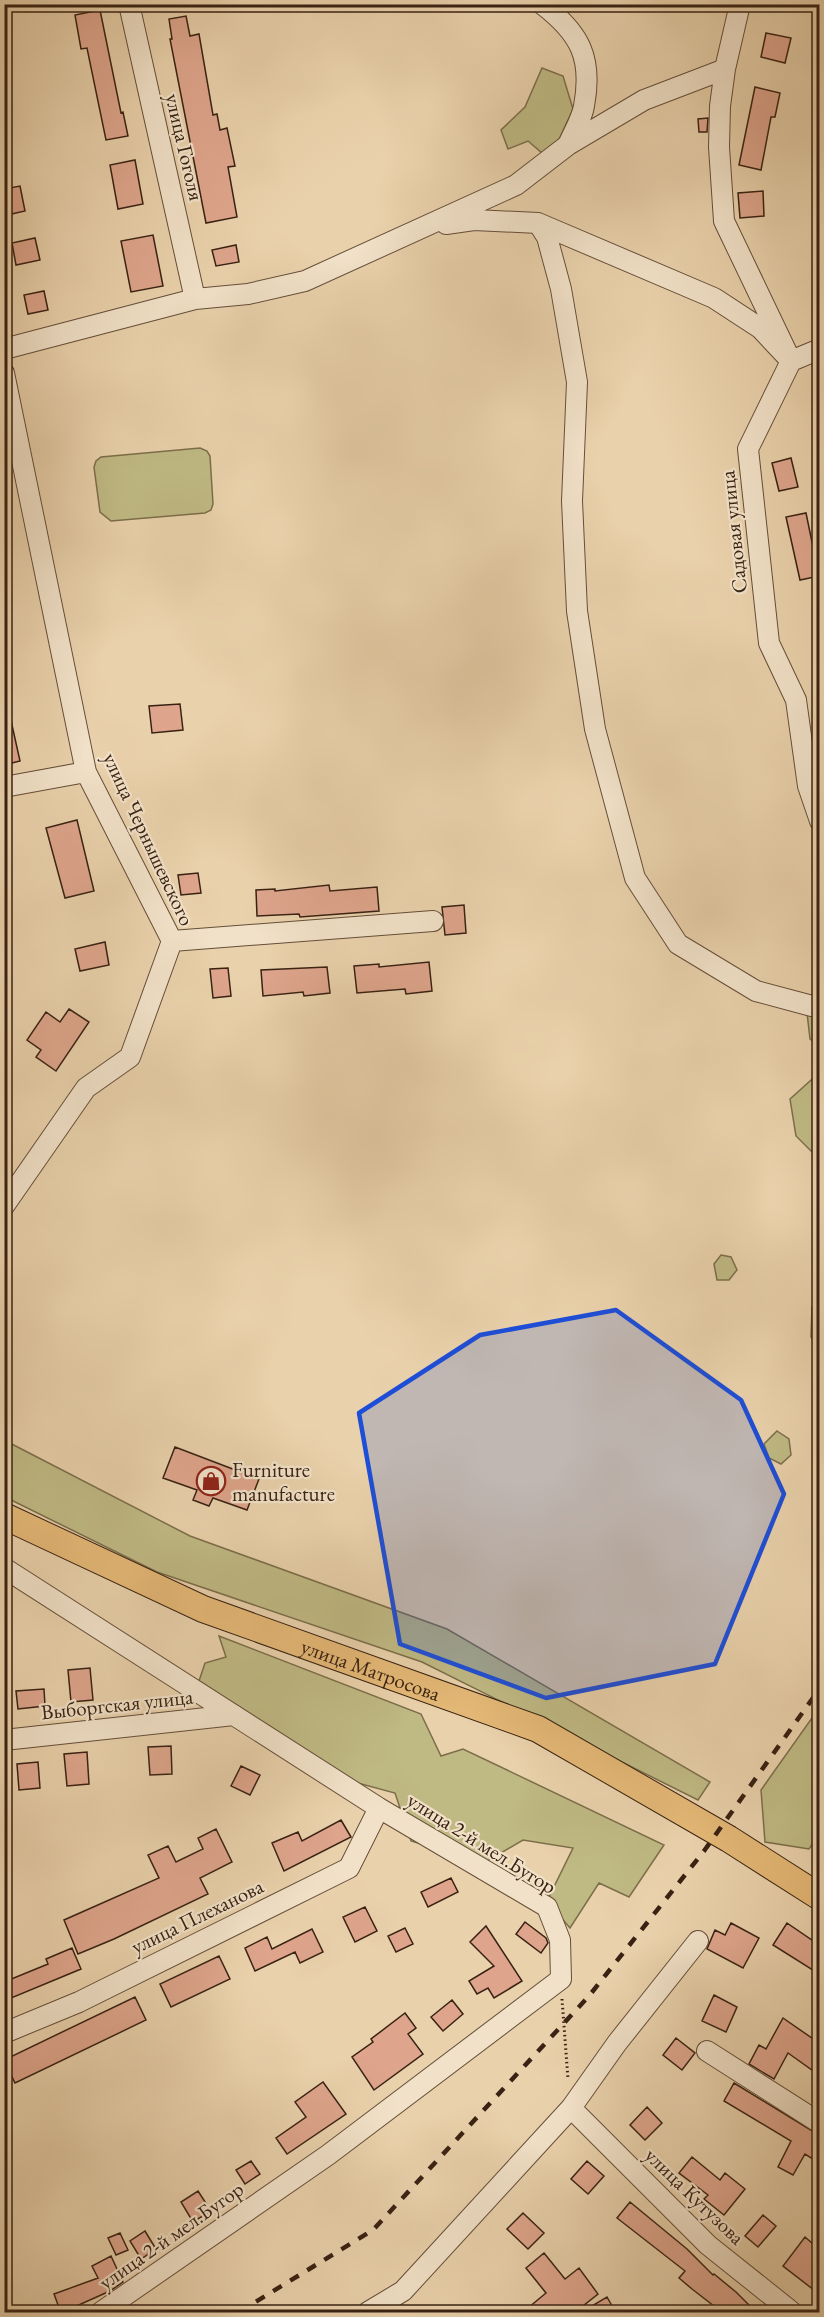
<svg xmlns="http://www.w3.org/2000/svg" width="824" height="2317" viewBox="0 0 824 2317" font-family="'EB Garamond',serif">
<style>
.green{fill:#bfb983;stroke:#7c6e4b;stroke-width:1.5}
.building{fill:#dea58c;stroke:#392213;stroke-width:1.5}
.lines{fill:none;stroke-linecap:round;stroke-linejoin:round}
.minor-casing{stroke:#654e39;stroke-width:22}
.major-casing{stroke:#392213;stroke-width:28}
.path{stroke:#392213;stroke-width:3;stroke-dasharray:1.5 3;stroke-linecap:butt}
.minor{stroke:#f1e1c8;stroke-width:20}
.major{stroke:#e4b876;stroke-width:26}
.rail{stroke:#392213;stroke-width:4.5;stroke-dasharray:10 10;stroke-linecap:butt}
.marked{fill:#1d4ed8;fill-opacity:0.2;stroke:#1d4ed8;stroke-width:4.5;stroke-linejoin:round}
.labels{text-anchor:middle;dominant-baseline:central;stroke-width:4.5;stroke-linejoin:round;paint-order:stroke}
.street-label{font-size:21px;fill:#392213;stroke:#f1e1c8}
.poi-label{font-size:21px;fill:#392213;stroke:#f1e1c8;text-anchor:start}
</style>
<rect width="100%" height="100%" fill="#e9d1ab"/>
<filter id="stains"><feTurbulence type="fractalNoise" baseFrequency=".00333" numOctaves="4"/><feColorMatrix values="0 0 0 0 .2 0 0 0 0 .09 0 0 0 0 .02 0 0 0 .5 -.17"/></filter>
<radialGradient id="worn" r=".72"><stop offset=".6" stop-color="#630" stop-opacity="0"/><stop offset="1" stop-color="#630" stop-opacity=".3"/></radialGradient>
<path class="green" d="M542 68 563 76 573 109 557 144 542 153 528 141 508 149 501 130 525 107Z
M200 448 207 451 210 456 213 504 211 510 205 513 111 521 100 512 94 467 96 461 101 457Z
M807 1013H819V1047L810 1039Z
M819 1073V1159L796 1136 790 1099Z
M721 1255 731 1257 737 1270 729 1280H717L714 1264Z
M819 1306H820L819 1346 811 1337 812 1307Z
M777 1431 789 1439 791 1455 781 1464 769 1458 764 1444Z
M4 1440 190 1536 447 1629 710 1782 698 1800 422 1662 157 1572 5 1497Z
M219 1636 421 1714 441 1756 463 1749 664 1845 629 1897 599 1883 570 1928 547 1901 573 1848 523 1840 484 1863 411 1841 395 1793 354 1782 199 1681 205 1663 226 1657Z
M819 1708V1834L809 1849 765 1842 761 1790Z"/>
<path class="building" d="M100 10 121 113 123 112 128 136 106 140 87 48 81 49 75 15Z
M186 16 190 36 199 34 213 115 217 114 220 130 227 128 235 166 228 167 237 217 206 223 170 39H172L169 19Z
M766 33 791 38 785 63 761 57Z
M755 87 780 93 775 117H771L761 170 739 165Z
M708 118 707 132H699L698 119Z
M135 160 143 204 118 209 110 165Z
M20 186 25 211 7 215 4 189Z
M763 191 764 216 740 218 738 193Z
M153 235 163 286 131 292 121 241Z
M35 238 40 260 16 265 12 243Z
M236 245 239 262 216 266 212 250Z
M44 291 48 310 28 314 24 295Z
M791 458 798 487 779 491 772 463Z
M806 513 819 576 800 580 786 517Z
M180 704 183 730 152 733 149 706Z
M4 716H10L20 761 4 765Z
M77 820 94 891 65 898 46 828Z
M198 873 201 893 181 895 178 875Z
M329 885 330 891 377 887 379 911 300 917 299 914 257 916 256 890 275 889V891Z
M464 905 466 933 445 935 442 907Z
M105 942 109 965 80 971 75 949Z
M429 962 432 991 406 994 405 989 357 993 354 966 379 964V967Z
M327 967 330 993 304 996 303 992 263 996 261 970Z
M228 968 231 996 213 998 210 969Z
M69 1009 89 1022 56 1071 36 1057 41 1050 27 1040 46 1012 60 1022Z
M175 1447 259 1479 247 1510 213 1498 209 1506 193 1500 197 1490 163 1478Z
M90 1668 93 1700 71 1702 68 1670Z
M44 1689 45 1706 18 1709 16 1691Z
M171 1746 172 1774 150 1775 148 1747Z
M87 1752 89 1784 67 1786 64 1754Z
M38 1762 40 1788 19 1790 17 1764Z
M241 1766 260 1775 250 1795 231 1786Z
M341 1820 351 1837 284 1871 272 1843 298 1832 302 1841Z
M216 1829 232 1862 200 1878 208 1894 114 1939 78 1954 64 1920 159 1878 148 1855 168 1846 176 1862 203 1849 198 1838Z
M451 1878 458 1892 428 1907 421 1892Z
M365 1907 377 1931 355 1942 343 1917Z
M525 1922 546 1938 548 1943 541 1953 516 1934Z
M731 1923 759 1938 743 1968 707 1949 715 1930 725 1935Z
M787 1923 819 1945V1974L773 1945Z
M486 1926 522 1981 494 1998 488 1988 477 1994 469 1981 494 1966 470 1942Z
M405 1928 413 1944 396 1952 388 1936Z
M312 1929 323 1952 300 1963 295 1952 255 1971 245 1948 267 1937 272 1949Z
M72 1948 81 1969 4 2001V1982L48 1964 46 1959Z
M219 1956 230 1979 171 2007 160 1984Z
M714 1995 737 2007 726 2032 702 2021Z
M135 1997 146 2020 15 2083 4 2060Z
M452 2000 463 2014 443 2031 431 2017Z
M405 2013 416 2028 408 2034 423 2054 374 2090 352 2057 373 2042 371 2039Z
M783 2018 819 2043V2075L788 2053 774 2079 749 2064 759 2045 766 2049Z
M676 2038 695 2053 682 2070 663 2055Z
M323 2082 346 2114 287 2154 276 2138 306 2117 295 2102Z
M734 2083 819 2135V2163L805 2154 793 2175 778 2167 791 2141 724 2101Z
M647 2107 662 2123 645 2140 630 2125Z
M692 2157 720 2180 725 2173 745 2189 724 2215 704 2199 708 2195 679 2173Z
M251 2161 260 2174 245 2184 236 2170Z
M587 2161 604 2176 588 2194 571 2179Z
M198 2191 211 2211 193 2222 181 2202Z
M630 2202 687 2249 713 2275 714 2274 736 2292 757 2313H723L692 2289 679 2278 685 2271 617 2218Z
M523 2213 544 2233 528 2249 507 2229Z
M763 2215 776 2226 758 2247 745 2236Z
M145 2231 156 2249 141 2259 130 2241Z
M120 2233 128 2250 116 2255 108 2238Z
M805 2237 819 2249V2294L783 2266Z
M544 2253 565 2279 579 2268 598 2294 574 2313H522L546 2293 526 2268Z
M111 2256 123 2282 110 2291 61 2313 54 2294 98 2278 92 2266Z
M607 2297 616 2313H580Z"/>
<g class="lines">
<g class="minor-casing">
<path id="minor" d="M129 4 195 299
M542 4C580 33 593 58 584 106 582 119 573 133 568 145
M740 4 725 69 720 106 719 147 724 221 791 361 748 449 769 643 796 700 808 786 820 821
M538 223 547 237 561 289 577 382 572 501 577 611 595 729 635 878 678 944 756 991 812 1006 820 1005
M446 224 474 220 538 223 714 298 760 328 791 361 820 349
M4 349 195 299 248 294 305 281 516 185 568 145 644 100 725 69
M4 373 86 772 172 941 130 1057 86 1088 4 1206
M4 787 86 772
M172 941 433 921
M4 1568 379 1808 547 1907 560 1940 561 1979 328 2155 101 2312
M4 1740 234 1715
M4 2033 79 2002 349 1868 379 1808
M707 2051 820 2123
M571 2108 708 2245 792 2312
M368 2312 403 2291 571 2108 617 2043 698 1941"/>
</g>
<g class="major-casing">
<g id="major">
<path id="s1" d="M4 1516 203 1609 538 1729 729 1839 820 1897"/>
</g>
</g>
<path class="path" d="M562 1999 568 2079"/>
<use href="#minor" class="minor"/>
<use href="#major" class="major"/>
<path class="rail" d="M239 2312 373 2230 589 1996 704 1851 820 1688"/>
</g>
<path class="marked" d="M616 1310 741 1400 784 1494 715 1664 546 1698 400 1644 359 1413 480 1335Z"/>
<defs>
<g id="shop-ring" transform="scale(1.5)"><circle r="9.5" fill="#f1e1c8" stroke="#8f2418" stroke-width="1.5"/><path d="M-5-2.5h2.3a2.7 3.5 0 0 1 5.4 0H5L5.5 6h-11ZM-1.5-2.5h3a1.5 2.3 0 0 0-3 0Z" fill="#8f2418"/></g>
</defs>
<g fill-rule="evenodd">
<use href="#shop-ring" x="211" y="1481"/>
</g>
<g class="labels">
<g class="street-label">
<text transform="translate(185 147) rotate(77)">улица Гоголя</text>
<text transform="translate(733 532) rotate(-96)">Садовая улица</text>
<text transform="translate(149 839) rotate(65)">улица Чернышевского</text>
<text stroke="none"><textPath href="#s1" startOffset="398">улица Матросова</textPath></text>
<text transform="translate(117 1704) rotate(-6)">Выборгская улица</text>
<text transform="translate(482 1843) rotate(32)">улица 2-й мел.Бугор</text>
<text transform="translate(197 1916) rotate(-26)">улица Плеханова</text>
<text transform="translate(695 2196) rotate(44)">улица Кутузова</text>
<text transform="translate(171 2235) rotate(-35)">улица 2-й мел.Бугор</text>
</g>
<g class="poi-label">
<text x="232" y="1469">Furniture<tspan x="232" dy="24">manufacture</tspan></text>
</g>
</g>
<rect width="824" height="2317" fill="none" stroke="#e9d1ab" stroke-width="24"/>
<rect x="6" y="6" width="812" height="2305" fill="none" stroke="#392213" stroke-width="3"/>
<rect x="12" y="12" width="800" height="2293" fill="none" stroke="#392213" stroke-width="1.5"/>
<rect width="100%" height="100%" filter="url(#stains)"/>
<rect width="100%" height="100%" fill="url(#worn)"/>
</svg>
